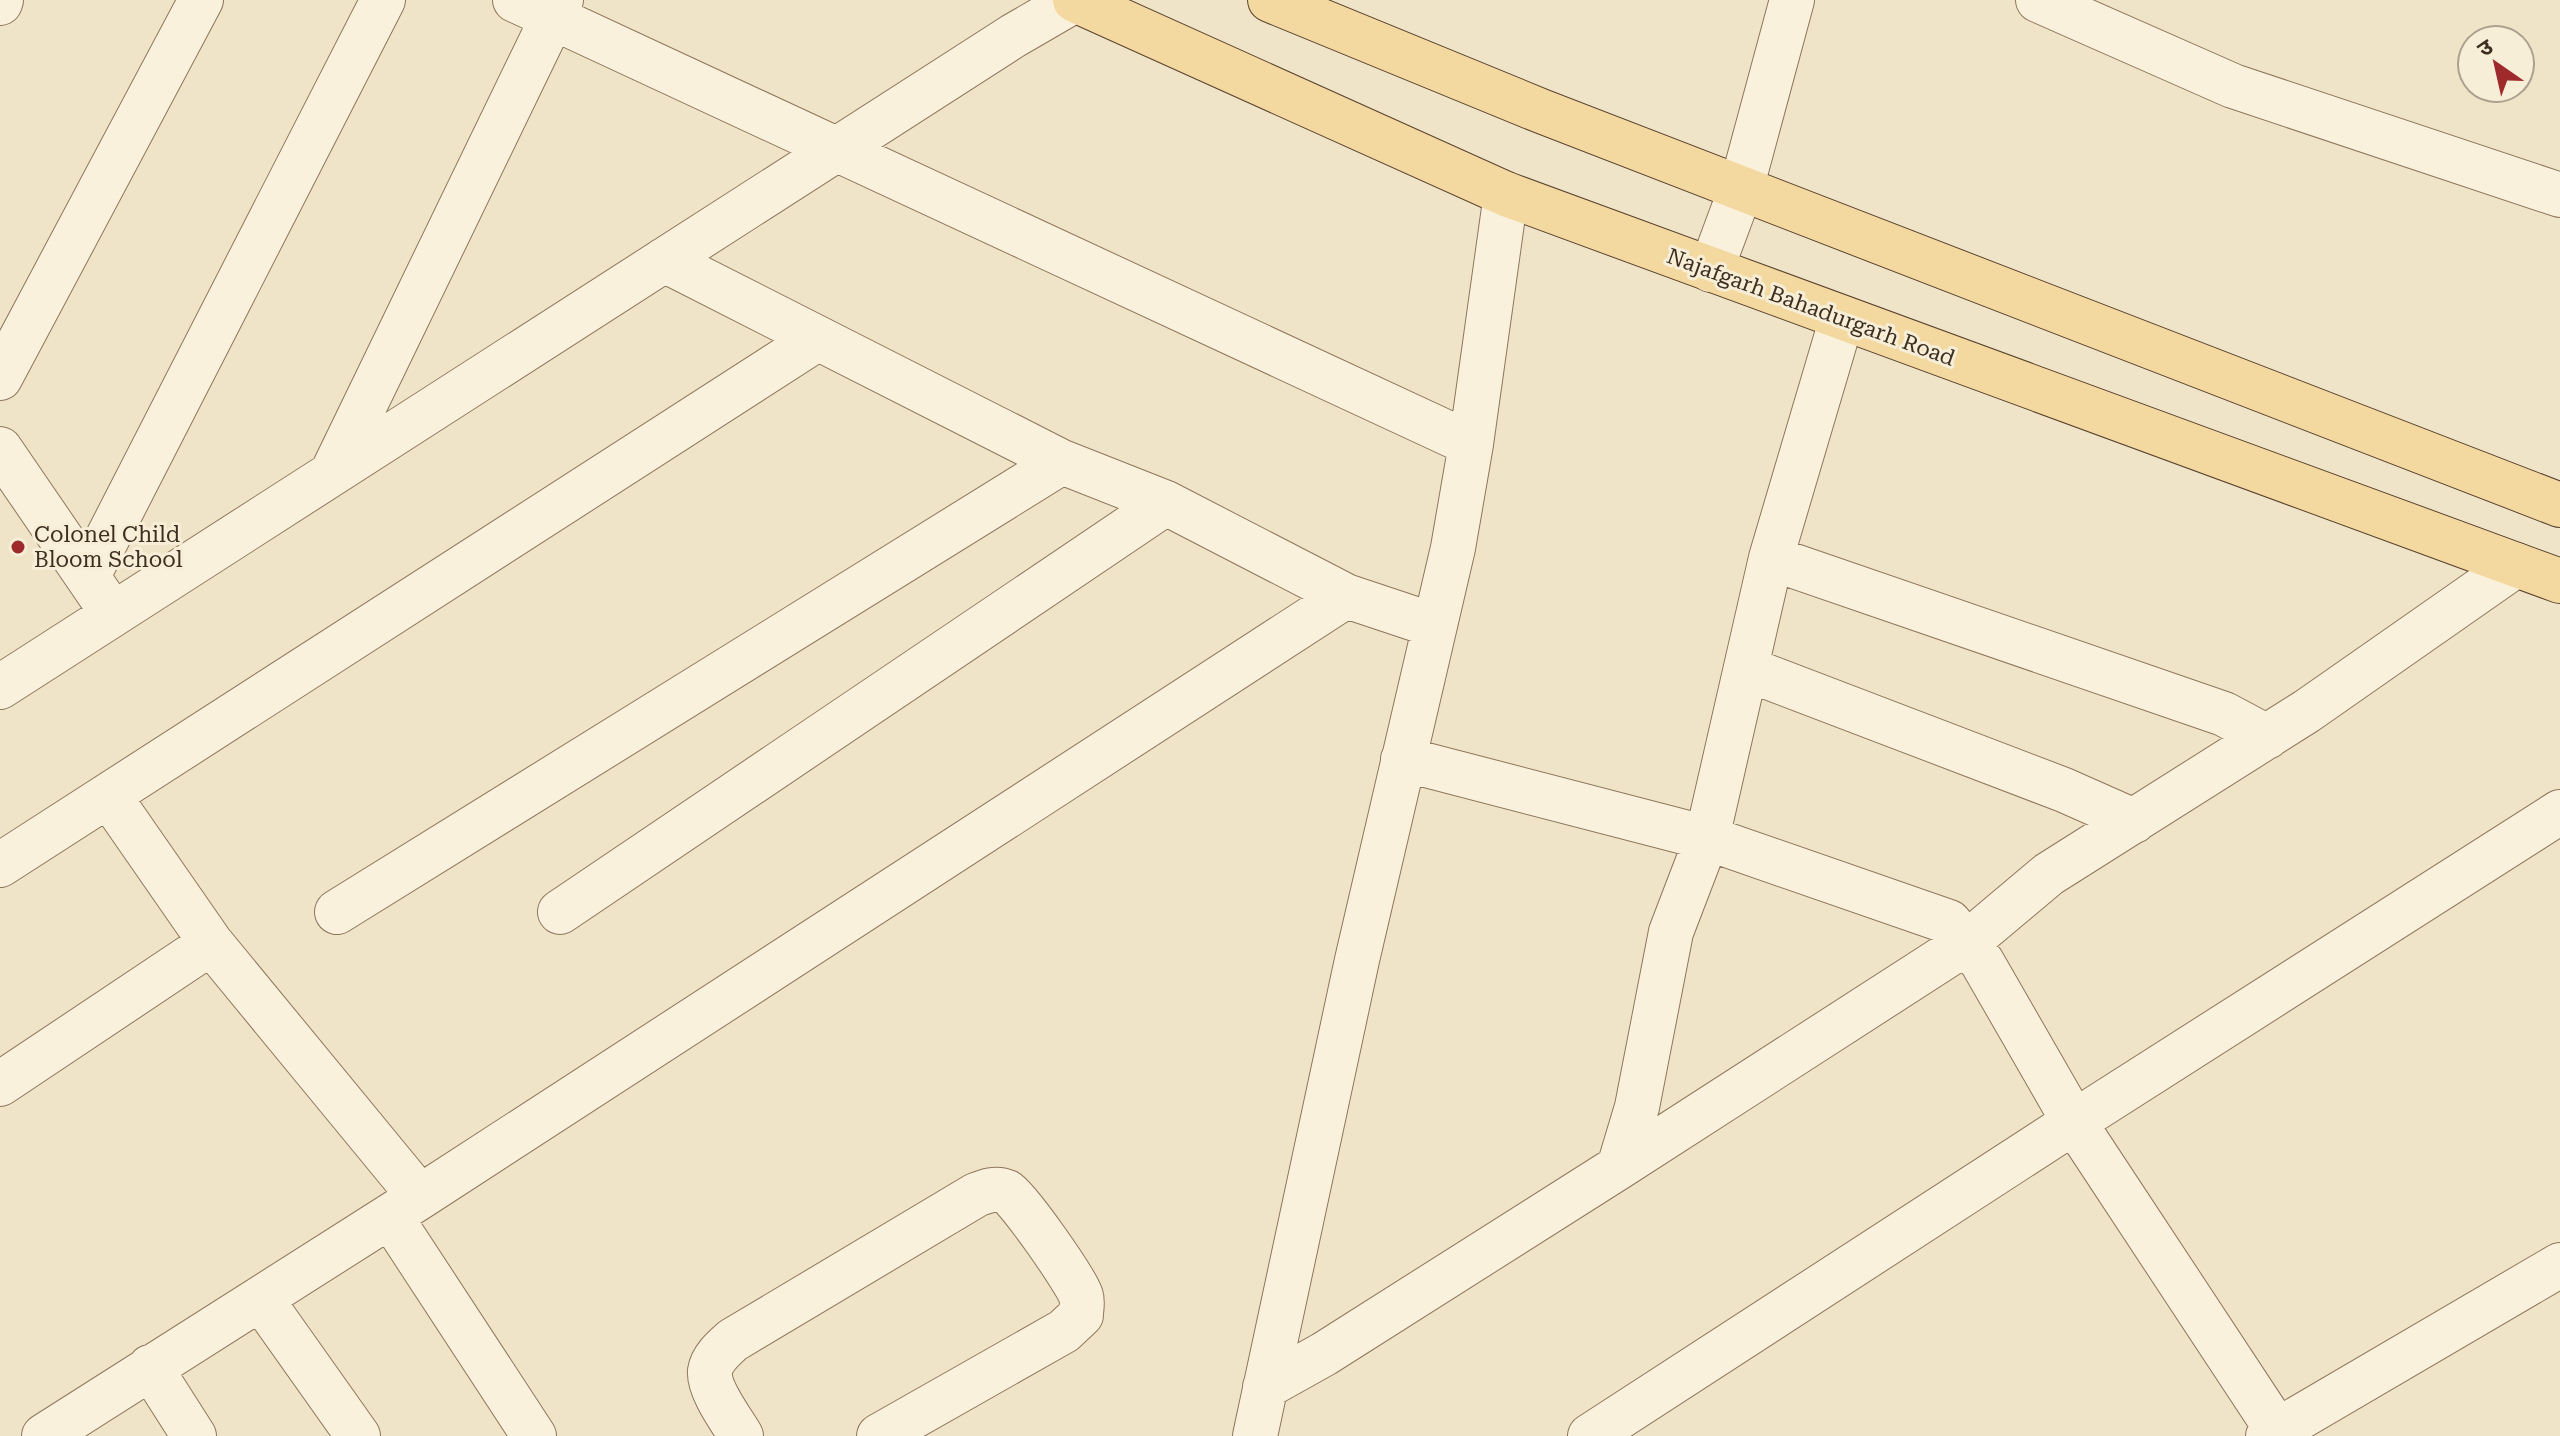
<svg xmlns="http://www.w3.org/2000/svg" width="2560" height="1436" viewBox="0 0 2560 1436" font-family="'Roboto Serif','Noto Sans Devanagari',serif">
<style>
.lines{fill:none;stroke-linecap:round;stroke-linejoin:round}
.minor-casing{stroke:#8d765c;stroke-width:46}
.major-casing{stroke:#5b4430;stroke-width:46}
.minor{stroke:#faf1dc;stroke-width:44}
.major{stroke:#f3d9a0;stroke-width:44}
.poi-dot{fill:#9e2a2b;stroke:#f7eed8;stroke-width:3}
.labels{text-anchor:middle;dominant-baseline:central;stroke-width:6;stroke-linejoin:round;paint-order:stroke}
.street-label{font-size:22px;fill:#3d2e20;stroke:#f7eed8}
.poi-label{font-size:22px;fill:#3d2e20;stroke:#f7eed8;text-anchor:start}
</style>
<rect width="100%" height="100%" fill="#f0e4c8"/>
<g class="lines">
<g class="minor-casing">
<path id="minor" d="M515 0 1471 444
M2038 0 2233 86 2560 195
M0 3 1 0
M664 260 1062 462 1166 503 1346 596 1433 625
M1711 270 1741 189 1792 0
M0 378 201 0
M0 449 102 598
M332 473 561 0
M1771 558 2224 714 2267 737
M88 576 383 0
M1747 669 2064 790 2134 821
M0 687 1013 36 1075 0
M1403 759 1707 838 1949 922 1982 962 2074 1122 2281 1436
M109 796 211 943 420 1197
M0 865 817 339
M337 912 1062 462
M560 912 1166 503
M0 1084 211 943
M1619 1167 1637 1107 1671 932 1707 838 1771 558 1842 318
M390 1216 534 1436
M261 1299 358 1436
M150 1367 194 1436
M1265 1387 1324 1354 1619 1167 1968 942 2049 874 2307 711 2516 565
M44 1436 420 1197 1346 596
M741 1436C732 1421 708 1389 710 1371 712 1358 724 1348 733 1340L976 1195C986 1191 996 1187 1007 1192 1018 1198 1077 1282 1081 1296 1083 1302 1081 1309 1081 1315L1064 1331 879 1436
M1255 1436 1357 960 1453 548 1471 444 1506 194
M1590 1436 2074 1122 2560 812
M2268 1436 2560 1265"/>
</g>
<g class="major-casing">
<path id="major" d="M1075 0 1506 194 2560 581
M1270 0 1541 111 2560 505"/>
</g>
<use href="#minor" class="minor"/>
<use href="#major" class="major"/>
</g>
<circle class="poi-dot" cx="18" cy="547" r="8"/>
<g class="labels">
<g class="street-label">
<text transform="translate(1811 307) rotate(20)">Najafgarh Bahadurgarh Road</text>
</g>
<g class="poi-label">
<text x="34" y="534">Colonel Child<tspan x="34" dy="25">Bloom School</tspan></text>
</g>
</g>
<g transform="translate(2496 64) rotate(326)"><circle r="38" fill="#f7eed8" stroke="#ada18e" stroke-width="2"/>
<path d="M0-6L14 30L0 20L-14 30Z" fill="#9e2a2b"/>
<text y="-12" font-size="22" font-weight="bold" text-anchor="middle" fill="#3d2e20">उ</text>
</g>
</svg>
